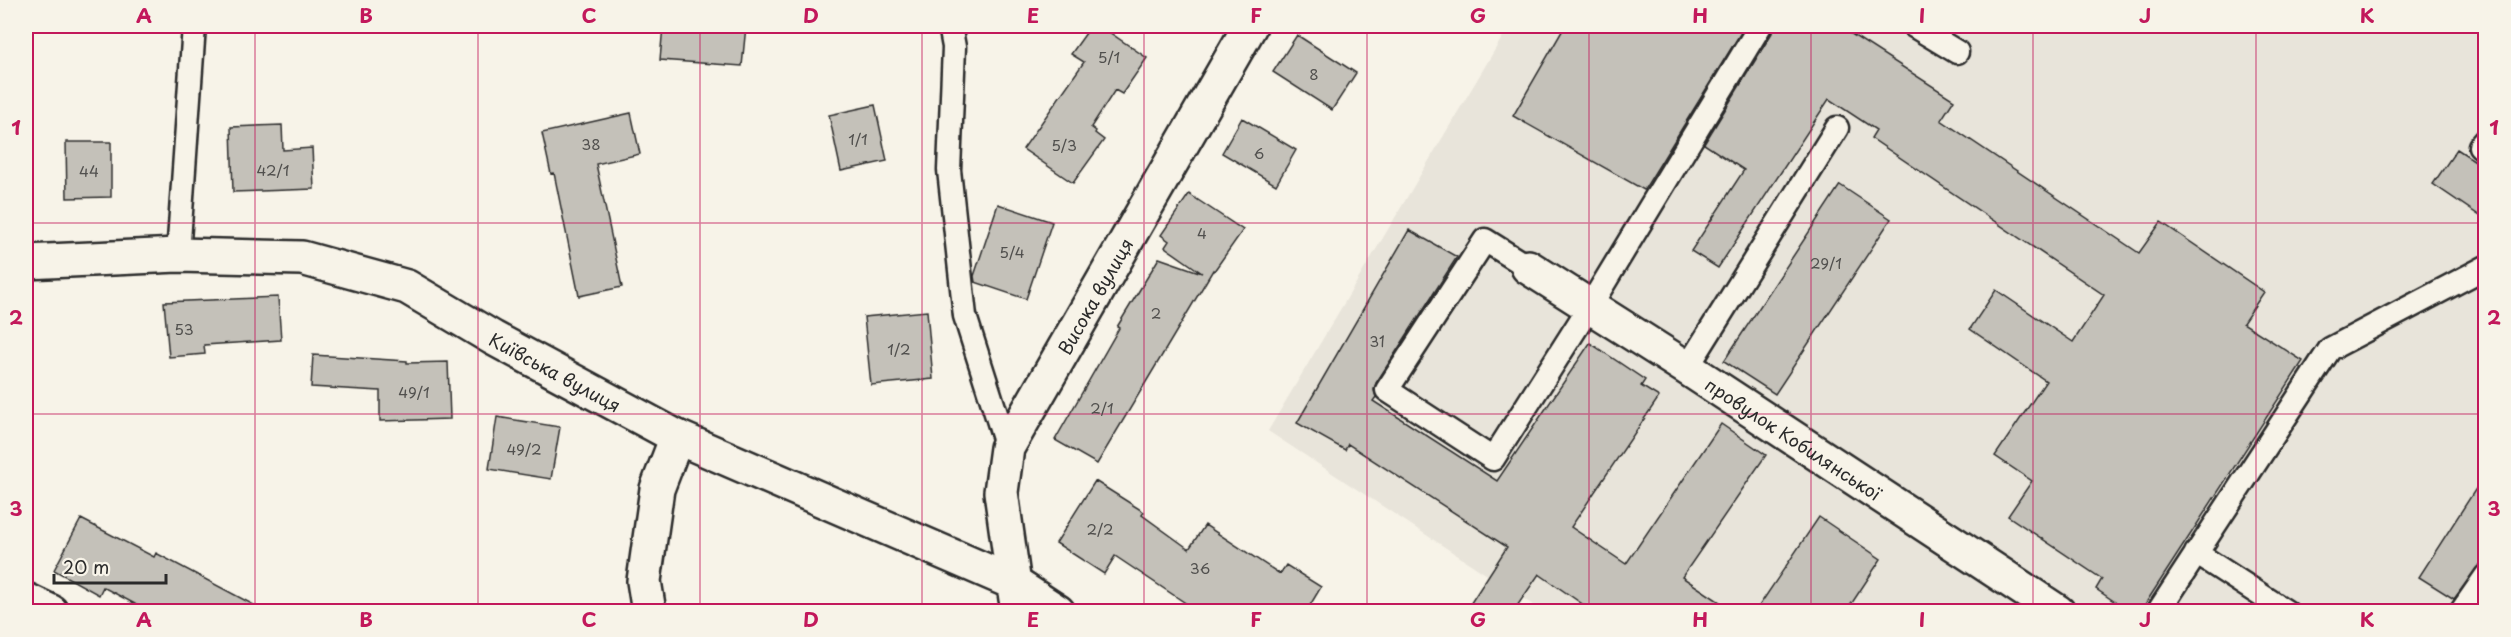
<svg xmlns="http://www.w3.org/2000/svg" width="2511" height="637" viewBox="0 0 2511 637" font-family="'Playpen Sans',sans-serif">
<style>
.built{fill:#e8e4da}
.building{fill:#c4c1b9;stroke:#2b2b2b;stroke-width:1.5}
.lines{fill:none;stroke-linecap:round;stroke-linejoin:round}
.service-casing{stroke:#2b2b2b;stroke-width:27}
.minor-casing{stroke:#2b2b2b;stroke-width:38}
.service{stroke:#f7f3e8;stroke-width:22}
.minor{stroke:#f7f3e8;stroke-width:33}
.grid{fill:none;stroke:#c2185b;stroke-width:1.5;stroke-opacity:0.55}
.labels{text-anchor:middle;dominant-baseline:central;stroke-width:4.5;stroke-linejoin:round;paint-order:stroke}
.number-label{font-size:15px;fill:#51504e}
.street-label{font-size:18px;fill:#2b2b2b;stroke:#f7f3e8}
.neatline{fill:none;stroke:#c2185b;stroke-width:2}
.grid-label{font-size:20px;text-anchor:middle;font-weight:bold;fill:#c2185b}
</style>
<rect width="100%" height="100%" fill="#f7f3e8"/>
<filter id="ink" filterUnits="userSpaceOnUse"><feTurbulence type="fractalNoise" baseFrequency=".0167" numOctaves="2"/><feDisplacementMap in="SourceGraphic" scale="12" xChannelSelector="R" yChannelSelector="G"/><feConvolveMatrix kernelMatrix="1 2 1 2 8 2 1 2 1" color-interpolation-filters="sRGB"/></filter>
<g filter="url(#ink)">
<path class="built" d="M1509 26H2485V611H1542L1268 431Z"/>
<path class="building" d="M663 26H746L742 66 660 60Z
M1091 26H1100L1147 58 1122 94 1115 90 1091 127 1096 131 1095 133 1104 140 1073 183 1023 149 1084 62 1071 54Z
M1565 26H1745L1644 190 1513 116Z
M1773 26H1839L1954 100 1941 120 2139 253 2161 222 2264 292 2243 323 2303 361 2140 612H2130L2096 589 2102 579 2008 516 2032 481 1995 456 2046 381 1970 329 1996 290 2073 342 2104 295 1871 138 1876 130 1829 99 1718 268 1691 251 1744 170 1704 144 1772 33Z
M1297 35 1356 73 1332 110 1273 72Z
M875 105 887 161 841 171 829 115Z
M631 113 640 154 596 164 622 287 579 296 554 173 551 174 542 133Z
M1242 118 1296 150 1276 185 1222 153Z
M282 125 283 150 312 148 314 189 233 192 231 127Z
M66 142H111V197L67 198Z
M2457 149 2486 168V220L2433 184Z
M1840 185 1891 219 1775 394 1724 361Z
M1189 194 1243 230 1214 271 1213 270 1097 464 1055 440 1119 328 1117 327 1159 258 1202 273 1165 247 1169 241 1161 235Z
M998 204 1052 222 1026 299 975 282 974 276Z
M1409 230 1457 257 1376 383 1374 390 1376 397 1373 401 1497 481 1590 343 1645 380 1641 386 1659 397 1571 527 1626 564 1721 424 1766 455 1682 577 1735 612H1594L1539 574 1513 612H1465L1507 547 1348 444 1345 450 1297 423Z
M278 297 281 340 204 345 205 354 169 357 164 302Z
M927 311 933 379 871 385 864 317Z
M313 355 407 361V363L448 362 450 419 380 421V391L311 387Z
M497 417 560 427 551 479 489 469Z
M2486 473V557L2454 599 2419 577Z
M1095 481 1144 512 1142 515 1189 549 1205 525 1280 574 1286 565 1321 587 1306 612H1199L1115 556 1104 574 1056 543Z
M1819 517 1881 559 1846 612H1755Z
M81 519 154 557 156 553 267 612H150L103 587 99 595 54 570Z"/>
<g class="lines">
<g class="service-casing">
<path id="service" d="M950 26 954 47 949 170 965 316 1007 448
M1914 26 1957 52
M2486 139 2480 146 2486 151
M178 255 194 26
M1528 267 1485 240 1387 390 1493 459 1590 306 1760 26
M1687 368 1837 128
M2196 553 2287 612
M2158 612 2330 349 2486 267
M2461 612 2486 576"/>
</g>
<g class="minor-casing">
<g id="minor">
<path id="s1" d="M26 262 178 255 302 258 407 287 493 338 677 437 1012 582 1058 612"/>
<path id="s2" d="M1528 267 1687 368 2058 612"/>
<path id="s3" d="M1016 599 1001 492 1007 448 1250 26"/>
<path d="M26 600 51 612"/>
<path d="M649 612 644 581 657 489 677 437"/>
</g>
</g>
<use href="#service" class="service"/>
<use href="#minor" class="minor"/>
</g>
</g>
<path class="grid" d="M255 26V612M478 26V612M700 26V612M922 26V612M1144 26V612M1367 26V612M1589 26V612M1811 26V612M2033 26V612M2256 26V612M26 223H2486M26 414H2486"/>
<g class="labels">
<g class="number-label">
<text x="1109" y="56">5/1</text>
<text x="1314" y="73">8</text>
<text x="858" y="138">1/1</text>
<text x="591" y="143">38</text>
<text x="1064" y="144">5/3</text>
<text x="1259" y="152">6</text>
<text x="273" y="169">42/1</text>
<text x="89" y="170">44</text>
<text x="1202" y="232">4</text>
<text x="1012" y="251">5/4</text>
<text x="1826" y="262">29/1</text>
<text x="1156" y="312">2</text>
<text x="184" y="328">53</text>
<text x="1377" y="340">31</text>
<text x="899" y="348">1/2</text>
<text x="414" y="391">49/1</text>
<text x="1102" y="407">2/1</text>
<text x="524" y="448">49/2</text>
<text x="1100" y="528">2/2</text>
<text x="1200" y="567">36</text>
</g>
<g class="street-label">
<text stroke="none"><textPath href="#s3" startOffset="328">Висока вулиця</textPath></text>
<text stroke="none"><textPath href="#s1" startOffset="556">Київська вулиця</textPath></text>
<text stroke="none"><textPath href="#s2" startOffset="316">провулок Кобилянської</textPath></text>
</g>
</g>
<rect width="2511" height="637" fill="none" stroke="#f7f3e8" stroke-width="66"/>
<path d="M54 574v9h112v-9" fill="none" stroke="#2b2b2b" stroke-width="3"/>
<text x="63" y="574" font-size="18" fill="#2b2b2b" stroke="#f7f3e8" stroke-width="4.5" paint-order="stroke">20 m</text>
<rect x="33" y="33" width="2445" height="571" class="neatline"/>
<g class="grid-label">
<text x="144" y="23">A</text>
<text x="366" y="23">B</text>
<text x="589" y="23">C</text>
<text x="811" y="23">D</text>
<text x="1033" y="23">E</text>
<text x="1256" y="23">F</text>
<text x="1478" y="23">G</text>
<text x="1700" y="23">H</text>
<text x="1922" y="23">I</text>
<text x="2145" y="23">J</text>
<text x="2367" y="23">K</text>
<text x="16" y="135">1</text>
<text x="2494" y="135">1</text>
<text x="16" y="325">2</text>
<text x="2494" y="325">2</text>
<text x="16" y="516">3</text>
<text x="2494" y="516">3</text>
<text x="144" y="627">A</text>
<text x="366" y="627">B</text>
<text x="589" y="627">C</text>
<text x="811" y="627">D</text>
<text x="1033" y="627">E</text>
<text x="1256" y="627">F</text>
<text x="1478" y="627">G</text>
<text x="1700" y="627">H</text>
<text x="1922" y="627">I</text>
<text x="2145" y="627">J</text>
<text x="2367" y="627">K</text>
</g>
</svg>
